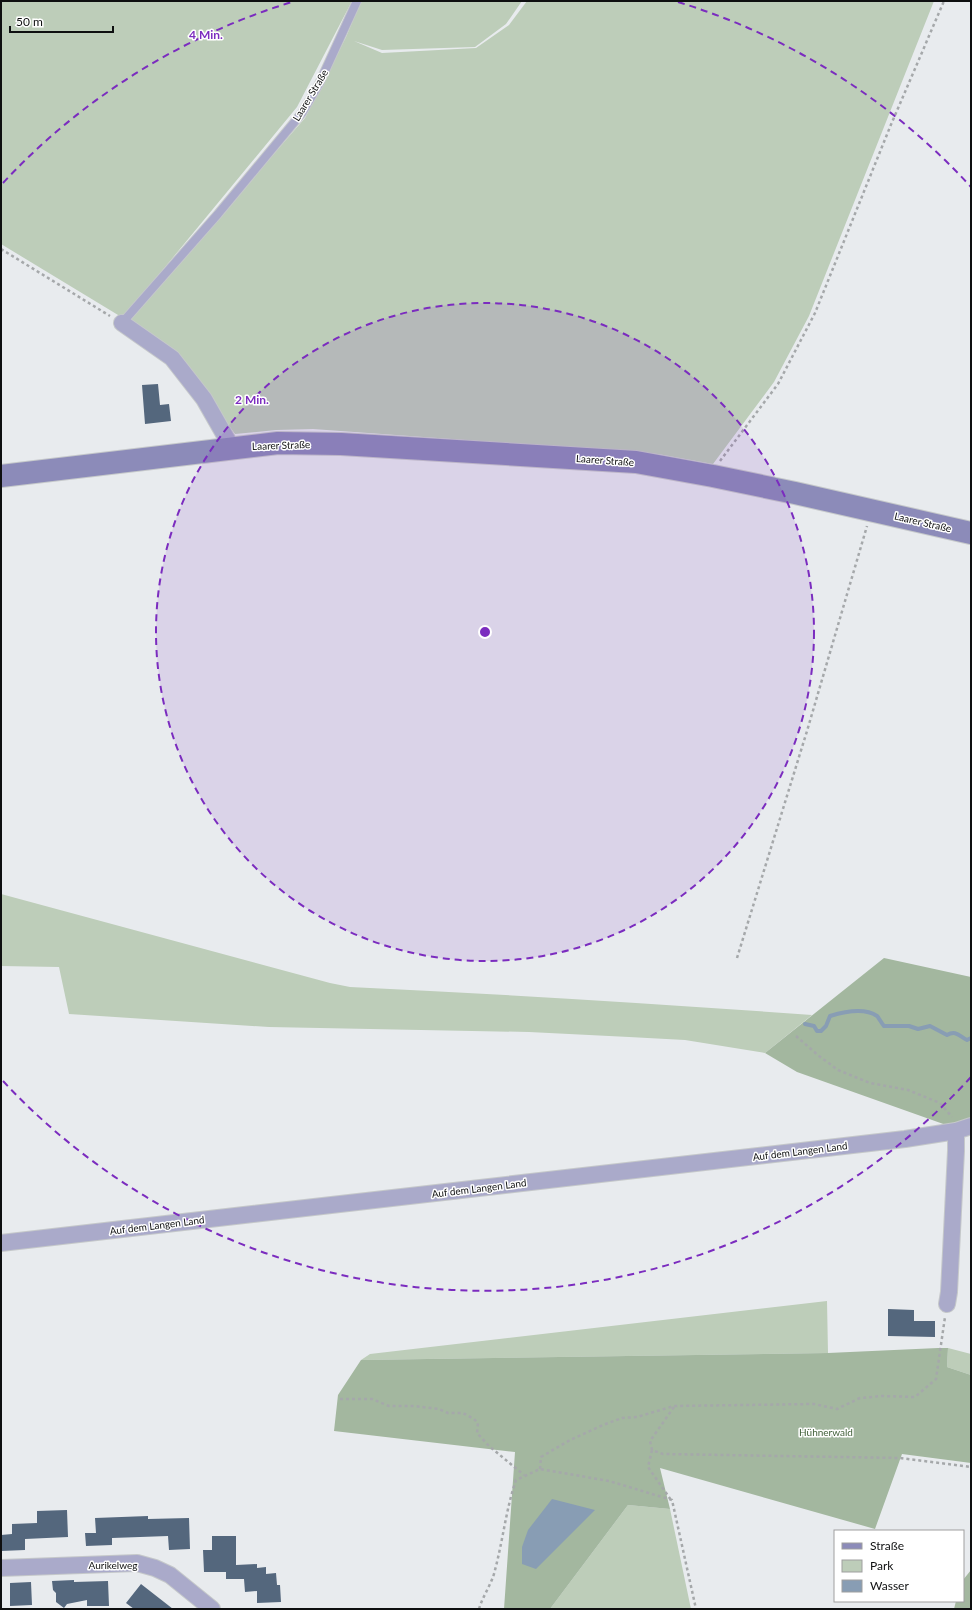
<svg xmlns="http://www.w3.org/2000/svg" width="972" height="1610" viewBox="0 0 972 1610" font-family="Lato,sans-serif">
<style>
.green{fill:#bdcdb9}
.forest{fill:#a3b79f}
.water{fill:#889db4}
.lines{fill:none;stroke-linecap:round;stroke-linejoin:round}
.stream{stroke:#889db4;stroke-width:4}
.building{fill:#54677d}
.lane-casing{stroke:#c5c8ca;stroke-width:10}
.street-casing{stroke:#c5c8ca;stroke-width:18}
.secondary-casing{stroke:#c5c8ca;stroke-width:24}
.path{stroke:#a5a8aa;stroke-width:2.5;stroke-dasharray:3 3;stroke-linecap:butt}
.lane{stroke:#aaaaca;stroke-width:8}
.street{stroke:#aaaaca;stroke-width:16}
.secondary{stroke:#8c8bb9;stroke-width:22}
.ring{fill:none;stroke:#7b2cbf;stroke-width:2;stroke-dasharray:7 5}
.labels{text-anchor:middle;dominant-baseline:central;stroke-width:3;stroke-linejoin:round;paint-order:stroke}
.street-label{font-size:10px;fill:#0e0f10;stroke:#fff}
.park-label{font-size:10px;fill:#3f5e37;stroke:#fff}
.centre{fill:#7b2cbf;stroke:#fff;stroke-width:2}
.ring-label{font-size:12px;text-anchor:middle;font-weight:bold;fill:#7b2cbf;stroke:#fff;stroke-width:3;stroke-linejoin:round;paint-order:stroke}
</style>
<rect width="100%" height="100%" fill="#e8ebee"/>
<path class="green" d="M1 1H352L297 107 123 318 1 244Z
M361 1H522L506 24 475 47 382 50 354 41 382 53 476 48 509 25 527 1H934L809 316 774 382 713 464 658 454 313 429 276 430 235 434 207 395 129 321 305 118 346 37Z
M1 894 330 983 350 987C504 994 658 1004 812 1015L765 1053 685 1040 629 1037 529 1032 269 1027 69 1014 59 967 1 966Z
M827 1301 828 1353 361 1360 370 1354Z
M948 1348 971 1354V1375L947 1367Z
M628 1505 670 1509 691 1609H550Z"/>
<path class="forest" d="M884 958 971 977V1119L949 1126 797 1072 765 1053Z
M938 1348H948L947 1367 971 1375V1463L902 1454 875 1529 660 1468 670 1509 628 1505 550 1609H504L515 1452 334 1431 338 1395 361 1360 828 1353Z
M971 1570V1609H954L956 1601H963V1580Z"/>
<path class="water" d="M552 1499 595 1510 536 1569 522 1564V1547L528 1530Z"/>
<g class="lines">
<path class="stream" d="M805 1024 814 1026 817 1031H821L826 1026 830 1016C843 1012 864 1007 877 1016 879 1018 882 1024 884 1026H909L918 1029 930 1026 947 1035C956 1030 959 1036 967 1040L971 1038"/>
</g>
<path class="building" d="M158 384 160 405 169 404 171 421 145 424 142 385Z
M888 1309 914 1310V1321H935V1337L888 1336Z
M67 1510 68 1537 25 1539V1550L1 1551V1535L12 1534V1524L37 1523V1511Z
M148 1516V1519L189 1518 190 1549 169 1550 168 1536 112 1538V1545L86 1546 85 1533H96L95 1518Z
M212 1536H236V1565L257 1564V1568L266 1567V1574L276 1573 277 1585H280L281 1602 257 1603V1591L245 1592 244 1579H226V1572H204L203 1550H212Z
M74 1580V1582L108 1581 109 1606H87V1600L67 1604 64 1608 56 1602V1593L53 1590 52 1581Z
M31 1582 32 1605 10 1606V1583Z
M141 1584 173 1609H134L126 1603Z"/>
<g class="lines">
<g class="lane-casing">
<path id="lane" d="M122 323 218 214 302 113 319 84 357 1"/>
</g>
<g class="street-casing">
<path id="street" d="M122 323 172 358 204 399 232 448
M1 1243 905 1139 956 1131 971 1126
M947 1304 949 1292 956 1151V1131
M1 1568 137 1563 155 1568 170 1575 212 1609"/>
</g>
<g class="secondary-casing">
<path id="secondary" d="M1 476 278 443 341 444 636 462 713 476 795 493 971 533"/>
</g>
<path class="path" d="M1 249 110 316
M720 461 778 384 815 313 890 127 944 1
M737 958 807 731 867 526
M796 1036 819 1056 838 1070 870 1083 908 1090 940 1103 952 1117
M340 1399H372L389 1406H414L439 1409 448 1413H463L474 1419 478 1423 477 1433 489 1446 524 1475
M674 1407 650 1441 652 1450 663 1454 900 1458 971 1467
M652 1450 648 1467 671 1500
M540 1469 541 1457 570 1440 603 1425 622 1418 637 1417 674 1406 814 1404 837 1409 860 1398 882 1396 915 1397 936 1379 945 1317
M479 1609C483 1595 492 1584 495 1570 503 1540 506 1509 516 1480L540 1469 609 1481 672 1500 696 1609"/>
<use href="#lane" class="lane"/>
<use href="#street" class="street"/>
<use href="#secondary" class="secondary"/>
</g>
<circle cx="485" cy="632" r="329" fill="#7b2cbf" fill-opacity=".12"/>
<g class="ring">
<circle cx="485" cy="632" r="329"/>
<path d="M971 1077A659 659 0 0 1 3 1081M3 183A659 659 0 0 1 292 2M678 2A659 659 0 0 1 971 187"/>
</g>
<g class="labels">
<g class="street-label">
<text transform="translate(310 95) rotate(-59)">Laarer Straße</text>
<text transform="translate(281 445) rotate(-2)">Laarer Straße</text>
<text transform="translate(605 460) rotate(4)">Laarer Straße</text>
<text transform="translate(923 522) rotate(13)">Laarer Straße</text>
<text transform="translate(800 1151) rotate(-7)">Auf dem Langen Land</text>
<text transform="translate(479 1188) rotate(-7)">Auf dem Langen Land</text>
<text transform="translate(157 1225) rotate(-7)">Auf dem Langen Land</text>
<text x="113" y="1565">Aurikelweg</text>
</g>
<g class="park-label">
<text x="826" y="1432">Hühnerwald</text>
</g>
</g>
<circle cx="485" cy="632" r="6" class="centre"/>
<g class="ring-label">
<text x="206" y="39">4 Min.</text>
<text x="252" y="404">2 Min.</text>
</g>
<rect width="972" height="1610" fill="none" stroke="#0e0f10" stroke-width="4"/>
<rect x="834" y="1530" width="130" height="72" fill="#ffffff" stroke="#9f9f9f"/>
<rect x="842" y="1543" width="20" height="6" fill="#8c8bb9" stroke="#9f9f9f"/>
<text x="870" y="1550" font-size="12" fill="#0e0f10">Straße</text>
<rect x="842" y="1560" width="20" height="12" fill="#bdcdb9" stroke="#9f9f9f"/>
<text x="870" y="1570" font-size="12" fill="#0e0f10">Park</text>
<rect x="842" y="1580" width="20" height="12" fill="#889db4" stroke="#9f9f9f"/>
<text x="870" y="1590" font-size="12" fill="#0e0f10">Wasser</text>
<path d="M10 26v6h103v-6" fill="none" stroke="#0e0f10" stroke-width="2"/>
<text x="16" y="26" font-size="12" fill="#0e0f10" stroke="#ffffff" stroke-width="3" paint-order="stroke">50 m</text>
</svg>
